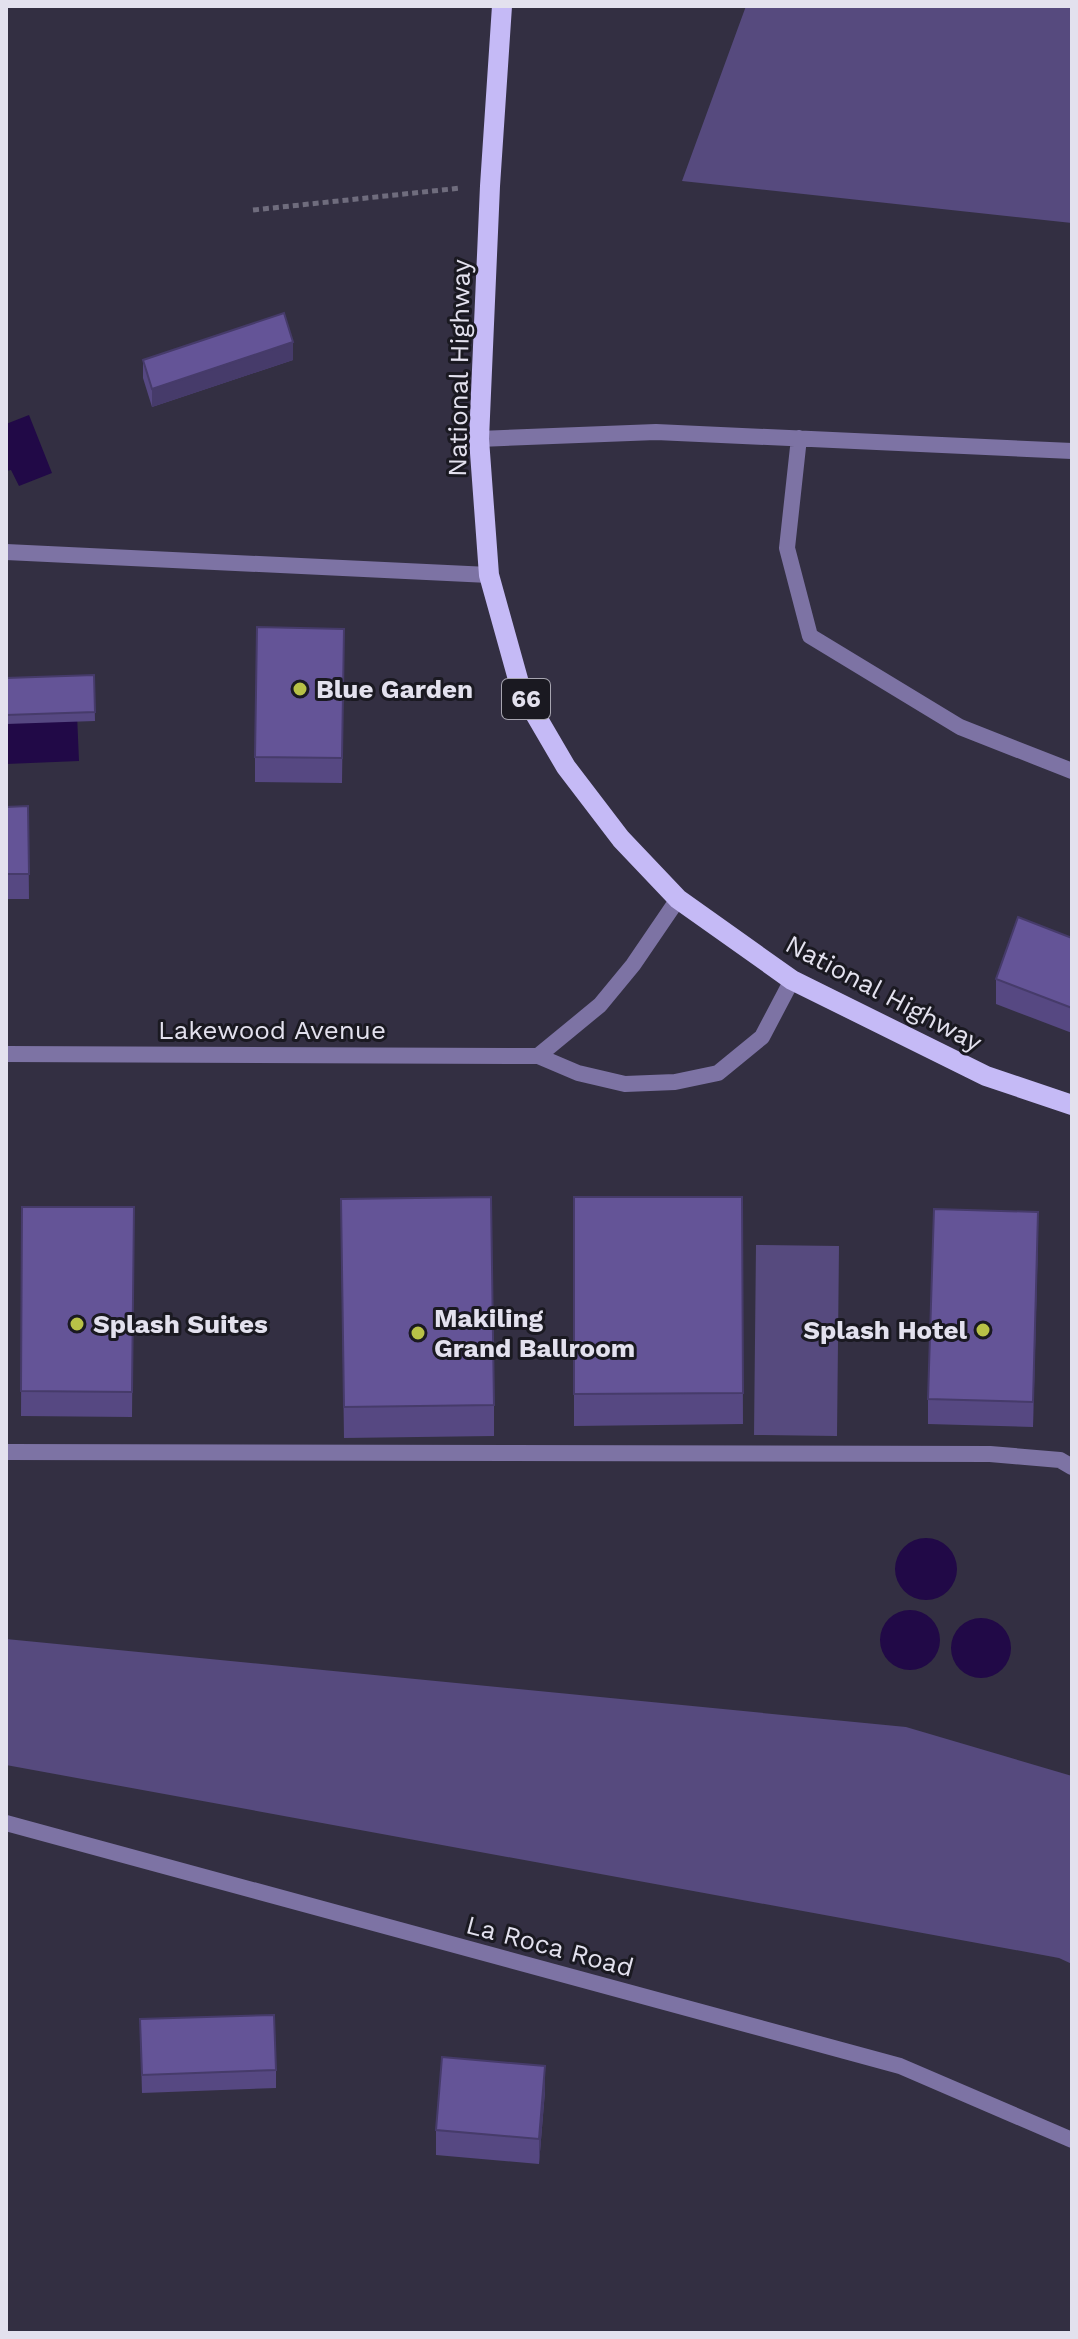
<svg xmlns="http://www.w3.org/2000/svg" width="1078" height="2339" viewBox="0 0 1078 2339" font-family="'Work Sans',sans-serif">
<style>
.green{fill:#564a7e}
.water{fill:#210947}
.lines{fill:none;stroke-linecap:round;stroke-linejoin:round}
.path{stroke:#6f6c7d;stroke-width:5;stroke-dasharray:6 4;stroke-linecap:butt}
.service{stroke:#7d73a4;stroke-width:16}
.minor{stroke:#7d73a4;stroke-width:16}
.primary{stroke:#c5baf6;stroke-width:20}
.wall{fill:#564882}
.shaded-wall{fill:#463b6a}
.building{fill:#645497;stroke:#463b6a;stroke-width:2}
.poi-dot{fill:#b8c147;stroke:#1a1921;stroke-width:3}
.labels{text-anchor:middle;dominant-baseline:central;stroke-width:6;stroke-linejoin:round;paint-order:stroke}
.shield{fill:#1a1921;stroke:#a7a5b0;stroke-width:2}
.shield-label{font-size:24px;font-weight:bold;fill:#e3e1ee}
.street-label{font-size:26px;fill:#e3e1ee;stroke:#1a1921}
.poi-label{font-size:26px;font-weight:bold;fill:#e3e1ee;stroke:#1a1921;text-anchor:start}
</style>
<rect width="100%" height="100%" fill="#332f42"/>
<path class="green" d="M746 6H1072V223L682 181Z
M756 1245 839 1246 837 1436 754 1435Z
M6 1639 906 1727 1072 1776V1964L1059 1958 6 1765Z"/>
<path class="water" d="M29 415 52 473 19 486 11 470 6 471V424Z
M77 714 79 761 6 764V717Z
M895 1569a31 31 0 1 1 62 0a31 31 0 1 1-62 0Z
M880 1640a30 30 0 1 1 60 0a30 30 0 1 1-60 0Z
M951 1648a30 30 0 1 1 60 0a30 30 0 1 1-60 0Z"/>
<g class="lines">
<path class="path" d="M253 210 461 188"/>
<path class="service" d="M6 1452 990 1454 1060 1460 1072 1467
M6 1823 900 2066 1072 2140"/>
<path class="minor" d="M799 438 787 548 810 636 960 727 1072 771
M479 439 656 432 1072 451
M6 552 489 575
M6 1054 538 1056 578 1073 625 1084 675 1082 718 1073 762 1037 792 980
M538 1056 600 1005 633 965 678 899"/>
<path class="primary" d="M502 6 490 186 479 439 489 575 521 690 566 767 621 839 678 899 792 980 986 1076 1072 1105"/>
</g>
<path class="wall" d="M143 360H293L152 407 143 378Z
M344 629 342 783 255 782V757Z
M94 675 95 721 6 724V678Z
M28 806 29 899H6V807Z
M1072 938V1033L996 1004V979Z
M574 1197H742L743 1424 574 1426Z
M22 1207H134L132 1417 21 1416Z
M341 1230 494 1405V1436L344 1438Z
M1038 1237 1033 1427 928 1424V1399Z
M140 2019 276 2070V2088L142 2093Z
M545 2091 539 2164 436 2155V2130Z"/>
<path class="shaded-wall" d="M293 342V360L152 407V389Z
M1038 1212V1237L1033 1427V1402Z
M545 2066V2091L539 2164V2139Z"/>
<path class="building" d="M284 313 293 342 152 389 143 360Z
M257 627 344 629 342 758 255 757Z
M94 675 95 712 6 715V678Z
M28 806 29 874H6V807Z
M1018 917 1072 938V1008L996 979Z
M491 1197 494 1405 344 1407 341 1199Z
M574 1197H742L743 1393 574 1394Z
M22 1207H134L132 1392 21 1391Z
M934 1209 1038 1212 1033 1402 928 1399Z
M274 2015 276 2070 142 2075 140 2019Z
M442 2057 545 2066 539 2139 436 2130Z"/>
<g class="poi-dot">
<circle cx="300" cy="689" r="8"/>
<circle cx="77" cy="1324" r="8"/>
<circle cx="983" cy="1330" r="8"/>
<circle cx="418" cy="1333" r="8"/>
</g>
<g class="labels">
<rect class="shield" x="502" y="679" width="48" height="40" rx="6"/>
<g class="shield-label">
<text x="526" y="699">66</text>
</g>
<g class="street-label">
<text transform="translate(459 368) rotate(-89)">National Highway</text>
<text transform="translate(884 993) rotate(28)">National Highway</text>
<text x="272" y="1030">Lakewood Avenue</text>
<text transform="translate(550 1946) rotate(15)">La Roca Road</text>
</g>
<g class="poi-label">
<text x="316" y="689">Blue Garden</text>
<text x="434" y="1318">Makiling<tspan x="434" dy="30">Grand Ballroom</tspan></text>
<text x="93" y="1324">Splash Suites</text>
<text x="967" y="1330" text-anchor="end">Splash Hotel</text>
</g>
</g>
<rect width="1078" height="2339" fill="none" stroke="#e3e1ee" stroke-width="16"/>
</svg>
